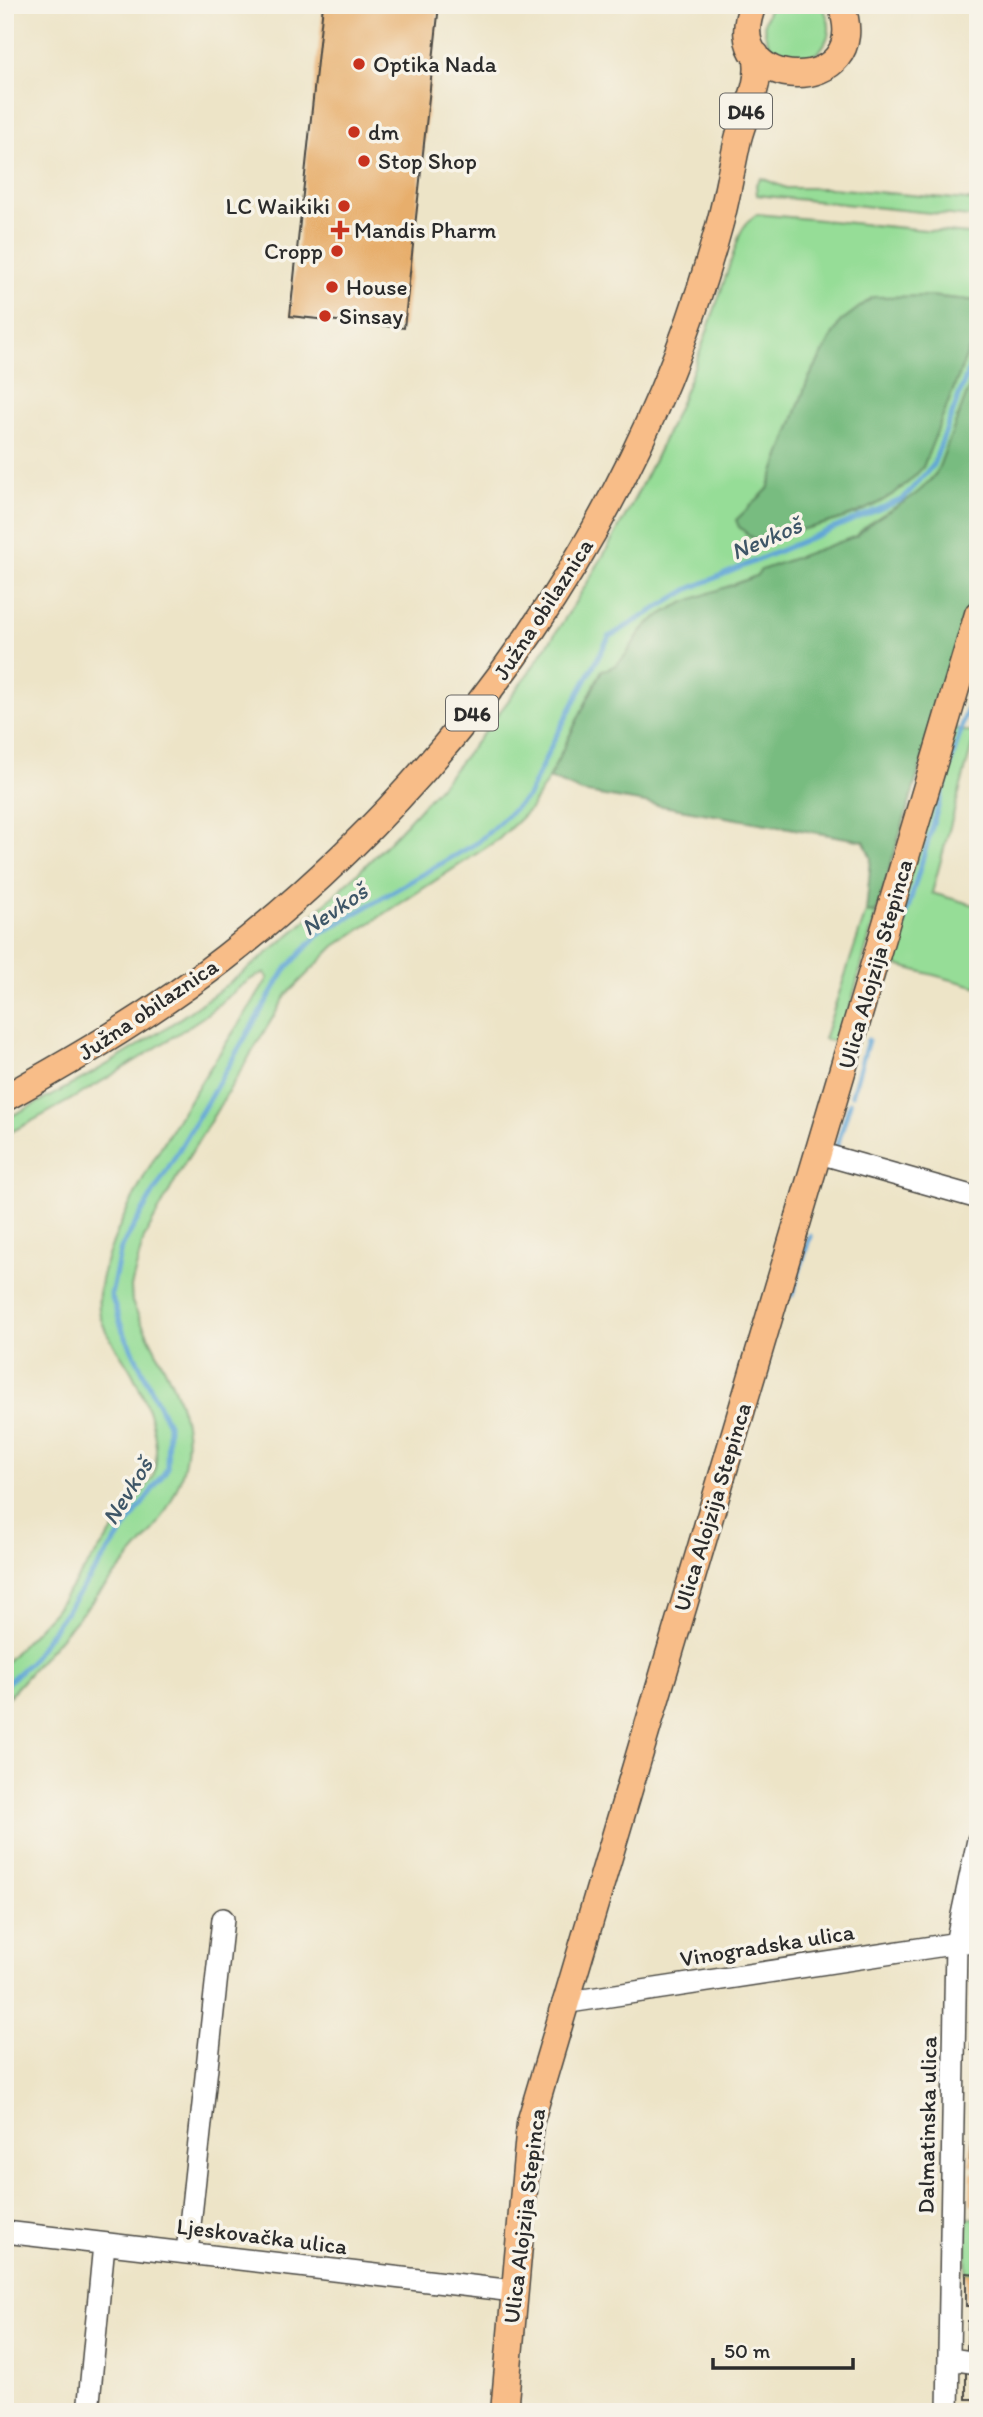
<svg xmlns="http://www.w3.org/2000/svg" width="983" height="2417" viewBox="0 0 983 2417" font-family="Itim,sans-serif">
<style>
.green{fill:#96dd97;stroke:#608461;stroke-width:2}
.forest{fill:#78bc80;stroke:#527456;stroke-width:2}
.lines{fill:none;stroke-linecap:round;stroke-linejoin:round}
.stream{stroke:#60a6d6;stroke-width:5}
.building{fill:#e7ae6c}
.minor-casing{stroke:#484742;stroke-width:24}
.major-casing{stroke:#484742;stroke-width:29}
.minor{stroke:#fff;stroke-width:21}
.major{stroke:#f8bd88;stroke-width:26}
.poi-dot{fill:#c8321e;stroke:#f7f3e8;stroke-width:2.5}
.labels{text-anchor:middle;dominant-baseline:central;stroke-width:7;stroke-linejoin:round;paint-order:stroke}
.shield{fill:#f7f3e8;stroke:#686764;stroke-width:2}
.shield-label{font-size:21px;font-weight:bold;fill:#2b2b2b}
.poi-label{font-size:23px;fill:#2b2b2b;stroke:#f7f3e8;text-anchor:start}
.street-label{font-size:23px;fill:#2b2b2b;stroke:#f7f3e8}
.water-label{font-size:24px;font-style:italic;fill:#3e5667;stroke:#f7f3e8}
</style>
<rect width="100%" height="100%" fill="#f7f3e8"/>
<filter id="ink" filterUnits="userSpaceOnUse"><feTurbulence type="fractalNoise" baseFrequency=".0143" numOctaves="2"/><feDisplacementMap in="SourceGraphic" scale="14" xChannelSelector="R" yChannelSelector="G"/><feConvolveMatrix kernelMatrix="1 2 1 2 8 2 1 2 1" color-interpolation-filters="sRGB"/></filter>
<filter id="wash" filterUnits="userSpaceOnUse"><feTurbulence type="fractalNoise" baseFrequency=".00686" numOctaves="4" result="noise"/><feDisplacementMap in="SourceGraphic" scale="28" xChannelSelector="R" yChannelSelector="G"/><feGaussianBlur stdDeviation="1.57" result="paint"/><feColorMatrix in="noise" values="0 0 0 0 0 0 0 0 0 0 0 0 0 0 0 0 0 1.4 0 .05"/><feComposite in="paint" operator="in"/></filter>
<g filter="url(#wash)">
<rect width="100%" height="100%" fill="#ede4c7"/>
<path class="green" d="M772 5H821C828 15 831 25 828 36 813 83 741 50 772 5Z
M761 178 786 188H831L978 201V218L757 195 756 184Z
M757 214 978 235V301L929 296 840 322 808 380 768 489 737 520 739 527 755 540 857 514 923 467 978 326V364L937 472 914 498 863 528 857 536 761 570 756 576C729 588 672 606 650 622 630 637 630 666 602 670L546 783 530 809 499 839 335 946 287 994 182 1168 144 1238 131 1287 132 1302C174 1396 220 1433 152 1533L5 1701V1663L53 1612 153 1477C163 1445 148 1404 133 1375 122 1353 103 1335 99 1310 90 1237 215 1062 257 996L268 978 265 973C246 977 218 1007 200 1019 137 1061 73 1101 5 1135V1119C304 976 527 732 666 435 696 370 717 302 740 234L747 222Z
M952 727 975 734 932 893 978 906V987L885 962Z
M866 912 876 913 840 1043 824 1039Z
M967 2218H978V2274L966 2273Z"/>
<path class="forest" d="M929 296 978 301V326L923 467C882 517 815 526 755 540L739 527 736 520 768 489 808 380 840 322 873 297Z
M978 364V577L876 913 866 912 871 858 864 841 582 792 549 778 602 670C629 666 631 637 651 622 681 598 721 591 756 576L761 570 857 536C878 510 914 505 937 472Z"/>
<g class="lines">
<path class="stream" d="M890 969 973 689
M852 1095 868 1040
M836 1149 850 1103
M792 1295 810 1236
M5 1685 30 1662 167 1469 168 1424 123 1331 111 1295 121 1248 285 970 318 935 478 842 528 796 554 740 609 637 689 589 903 499 933 465 978 345"/>
</g>
<g id="blocks">
<path class="building" d="M323 5H439L404 328 290 316Z
M971 1965H978V2001H971Z
M978 2016V2050H971L972 2017Z
M976 2063H978V2094H974Z
M974 2105H978V2129H973Z
M971 2138H978V2166L970 2165Z
M971 2172H978V2205L970 2204Z
M966 2273 978 2274V2306H966Z
M968 2321H978V2348H967Z
M966 2372H978V2399H966Z
M967 2406H978V2412H967Z"/>
</g>
</g>
<g filter="url(#ink)">
<use href="#blocks" fill-opacity="0" stroke="#484742" stroke-width="2"/>
<g class="lines">
<g class="minor-casing">
<path id="minor" d="M819 1153 978 1198
M563 2003 978 1940
M5 2232 514 2291
M187 2253 223 1919
M950 2359 978 2363
M88 2412 104 2244
M948 2412 956 1943 978 1840"/>
</g>
<g class="major-casing">
<path id="major" d="M753 5C715 95 877 99 841 5
M5 1098C82 1055 157 1011 226 957 460 774 639 519 718 230 727 200 731 169 738 139 745 111 763 83 756 55
M504 2412 530 2123 978 614"/>
</g>
<use href="#minor" class="minor"/>
<use href="#major" class="major"/>
</g>
</g>
<g class="poi-dot">
<circle cx="359" cy="64" r="7"/>
<circle cx="354" cy="132" r="7"/>
<circle cx="364" cy="161" r="7"/>
<circle cx="344" cy="206" r="7"/>
<path d="M336.5 219.5h7v7h7v7h-7v7h-7v-7h-7v-7h7z"/>
<circle cx="337" cy="251" r="7"/>
<circle cx="332" cy="287" r="7"/>
<circle cx="325" cy="316" r="7"/>
</g>
<g class="labels">
<g class="shield">
<rect x="720" y="93.5" width="52" height="35" rx="5"/>
<rect x="446" y="695.5" width="52" height="35" rx="5"/>
</g>
<g class="shield-label">
<text x="746" y="111">D46</text>
<text x="472" y="713">D46</text>
</g>
<g class="poi-label">
<text x="373" y="64">Optika Nada</text>
<text x="368" y="132">dm</text>
<text x="378" y="161">Stop Shop</text>
<text x="330" y="206" text-anchor="end">LC Waikiki</text>
<text x="354" y="230">Mandis Pharm</text>
<text x="323" y="251" text-anchor="end">Cropp</text>
<text x="346" y="287">House</text>
<text x="339" y="316">Sinsay</text>
</g>
<g class="street-label">
<text transform="translate(543 609) rotate(-57)">Južna obilaznica</text>
<text transform="translate(875 964) rotate(-74)">Ulica Alojzija Stepinca</text>
<text transform="translate(148 1009) rotate(-34)">Južna obilaznica</text>
<text transform="translate(712 1507) rotate(-73)">Ulica Alojzija Stepinca</text>
<text transform="translate(767 1945) rotate(-9)">Vinogradska ulica</text>
<text transform="translate(927 2125) rotate(-89)">Dalmatinska ulica</text>
<text transform="translate(524 2216) rotate(-83)">Ulica Alojzija Stepinca</text>
<text transform="translate(262 2236) rotate(7)">Ljeskovačka ulica</text>
</g>
<g class="water-label">
<text transform="translate(766 538) rotate(-23)">Nevkoš</text>
<text transform="translate(334 909) rotate(-34)">Nevkoš</text>
<text transform="translate(127 1491) rotate(-58)">Nevkoš</text>
</g>
</g>
<rect width="983" height="2417" fill="none" stroke="#f7f3e8" stroke-width="28"/>
<path d="M713 2358v10h140v-10" fill="none" stroke="#2b2b2b" stroke-width="3.5"/>
<text x="724" y="2358" font-size="21" fill="#2b2b2b" stroke="#f7f3e8" stroke-width="5" paint-order="stroke">50 m</text>
</svg>
